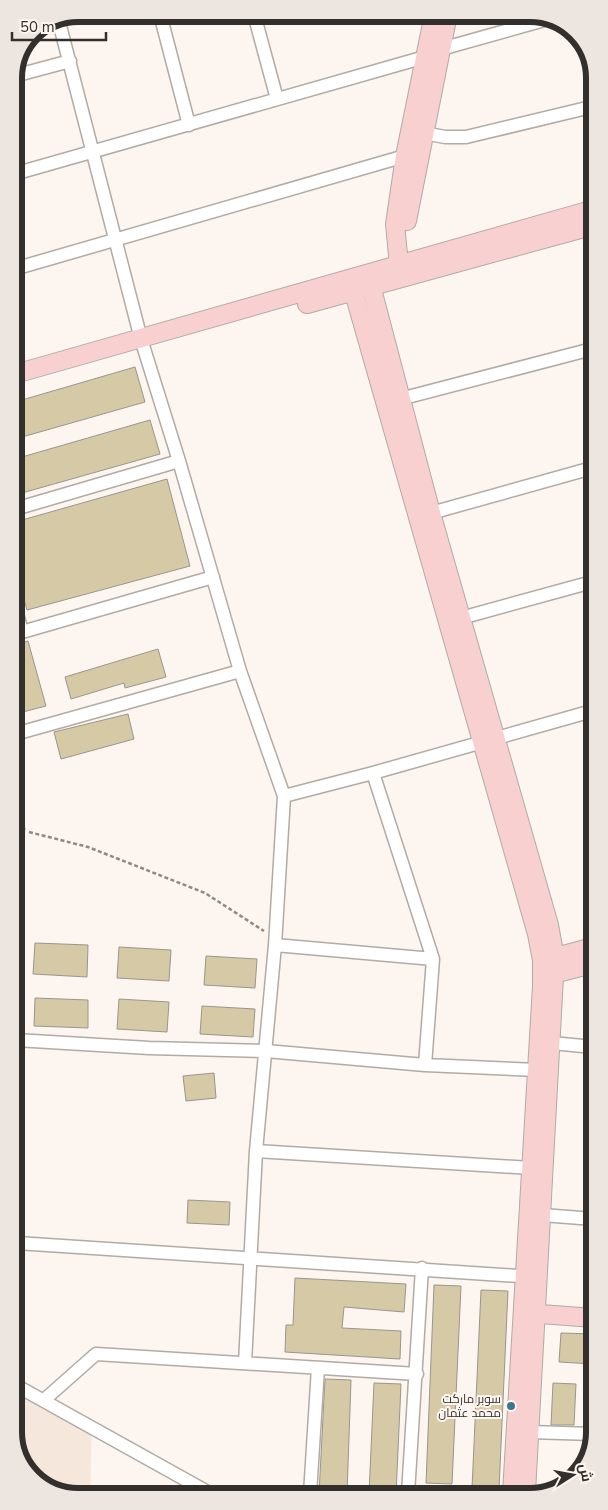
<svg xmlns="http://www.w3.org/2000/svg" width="608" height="1510" viewBox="0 0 608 1510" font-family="'Nunito Sans',Cairo,sans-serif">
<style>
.built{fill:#f6e7dc}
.building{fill:#d6c9a6;stroke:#99968e}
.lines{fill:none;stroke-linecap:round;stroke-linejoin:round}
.street-casing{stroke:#b2aba5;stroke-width:15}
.secondary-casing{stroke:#b2aba5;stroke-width:20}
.path{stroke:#8f8a86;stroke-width:2.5;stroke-dasharray:4 2.5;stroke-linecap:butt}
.street{stroke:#fff;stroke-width:12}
.secondary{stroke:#f8d0d0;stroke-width:18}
.poi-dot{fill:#3a788d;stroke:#fdf5ef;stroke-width:2}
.labels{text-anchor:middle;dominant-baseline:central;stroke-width:4;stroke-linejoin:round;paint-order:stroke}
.poi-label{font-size:12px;fill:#322f2d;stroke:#fdf5ef;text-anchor:end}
.rim{fill:none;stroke:#322f2d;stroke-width:6}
</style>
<rect width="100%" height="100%" fill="#fdf5ef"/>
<path class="built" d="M17 1386 92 1427 90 1496H74L39 1483 17 1452Z"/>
<path class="building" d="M135 367 145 402 15 439V402Z
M150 420 160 454 22 493 15 459Z
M167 479 190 566 27 610 17 575 21 574 15 554V522Z
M28 641 46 706 15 714V644Z
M158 649 166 677 125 688 124 683 71 699 65 677Z
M128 714 134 739 61 759 54 732Z
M35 943 88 945 87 977 33 974Z
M119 947 171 950 169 981 117 978Z
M206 956 257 959 255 988 204 985Z
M35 998 88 1000V1028L34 1026Z
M119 999 169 1002 167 1032 117 1029Z
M202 1006 255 1009 253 1037 200 1034Z
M214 1073 216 1098 186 1101 183 1076Z
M188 1200 230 1202 229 1225 187 1223Z
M295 1278 406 1284 404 1312 344 1307 342 1328 401 1331 400 1359 285 1352 286 1325H293Z
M434 1285 461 1286 452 1484 426 1483Z
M481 1290 508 1291 499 1489 472 1488Z
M561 1333 594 1334V1364L559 1362Z
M325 1379 351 1380 347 1494H319Z
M374 1383 401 1384 396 1494H369Z
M553 1383 576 1384 574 1425H551Z"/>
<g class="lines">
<g class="street-casing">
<path id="street" d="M160 14 189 125
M254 14 277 99
M59 22 141 339 179 461 240 671 284 796 275 945 256 1151 245 1363
M441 49 548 19
M14 76 70 61
M424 133 445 137H466L591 107
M14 174 425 57
M14 269 405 156
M400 399 592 349
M15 509 179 461
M431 513 592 468
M15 606 22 632
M461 618 592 582
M15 634 213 577
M15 734 240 671
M373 773 433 959 425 1065
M284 796 373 773 592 711
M16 830 18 829
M275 945 433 959
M16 1040 149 1048 266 1051 425 1065 537 1070
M552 1043 593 1047
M256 1151 531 1168
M542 1215 594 1219
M17 1243 533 1277
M17 1386 213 1495
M44 1400 96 1354 417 1374
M530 1432 593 1434
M310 1494 318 1368
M408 1494 422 1268"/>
</g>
<g class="secondary-casing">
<path id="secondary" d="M407 221 448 14
M368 274 431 513 549 925 555 958 526 1493
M400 275 395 224 405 156 434 14
M350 279 537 934 542 960V986L512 1493
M307 304 591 226
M15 374 591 210
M545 960 593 947
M545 976 593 964
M527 1313 594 1318"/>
</g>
<path class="path" d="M29 832 88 847 205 893 264 931"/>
<use href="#street" class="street"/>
<use href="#secondary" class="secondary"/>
</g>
<circle class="poi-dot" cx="511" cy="1406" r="5"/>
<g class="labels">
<g class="poi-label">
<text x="501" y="1399">سوبر ماركت<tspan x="501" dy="14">محمد عثمان</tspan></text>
</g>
</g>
<path d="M0 0H608V1510H0ZM78 22H530A56 56 0 0 1 586 78V1432A56 56 0 0 1 530 1488H78A56 56 0 0 1 22 1432V78A56 56 0 0 1 78 22Z" fill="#ede5df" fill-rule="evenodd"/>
<path class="rim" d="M78 22H530A56 56 0 0 1 586 78V1432A56 56 0 0 1 530 1488H78A56 56 0 0 1 22 1432V78A56 56 0 0 1 78 22Z"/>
<g transform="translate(573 1475) rotate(79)" stroke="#fdf5ef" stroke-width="4" paint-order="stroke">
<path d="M0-4L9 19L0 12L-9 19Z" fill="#322f2d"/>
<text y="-8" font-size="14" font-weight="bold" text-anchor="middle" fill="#322f2d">ش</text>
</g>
<path d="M12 32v8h94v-8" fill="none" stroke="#322f2d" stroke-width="2.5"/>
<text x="20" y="32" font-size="15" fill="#322f2d" stroke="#fdf5ef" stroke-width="4" paint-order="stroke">50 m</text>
</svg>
